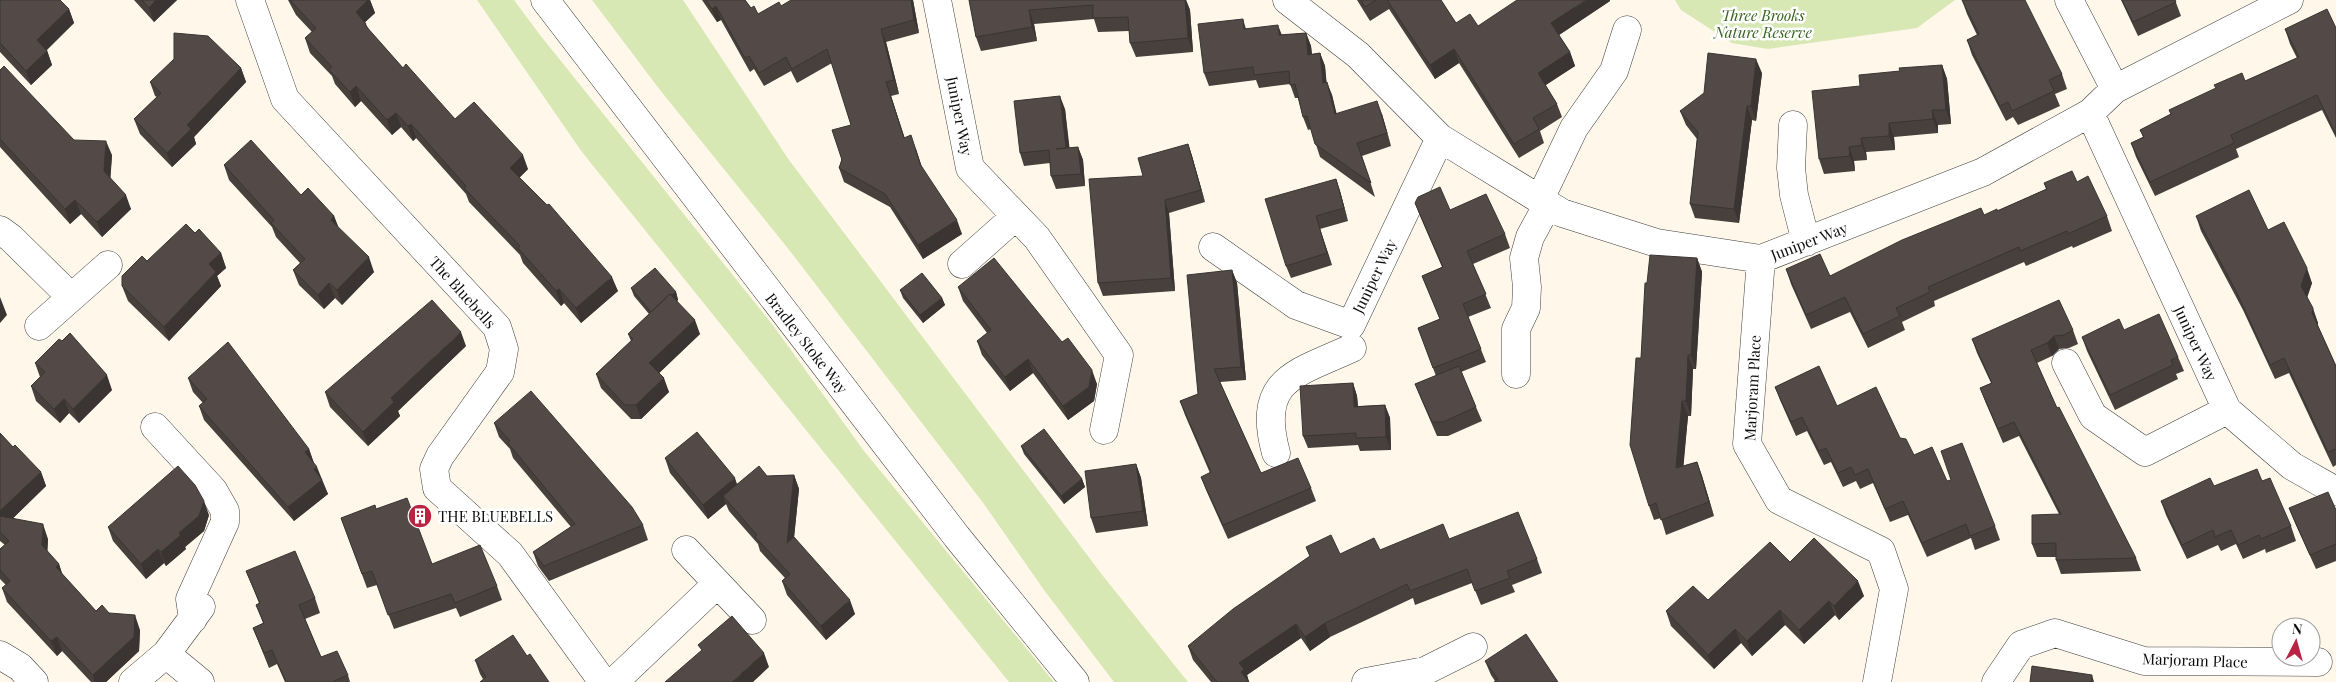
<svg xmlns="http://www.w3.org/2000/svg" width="2336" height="682" viewBox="0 0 2336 682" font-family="'Playfair Display',serif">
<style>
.green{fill:#d7e8b4}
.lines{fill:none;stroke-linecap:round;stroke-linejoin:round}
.minor-casing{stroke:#3e3e3e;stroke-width:29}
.minor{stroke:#fff;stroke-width:28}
.wall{fill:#47403d}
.shaded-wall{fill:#3a3432}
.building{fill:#534a47;stroke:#3a3432}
.labels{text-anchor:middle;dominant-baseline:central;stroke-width:5;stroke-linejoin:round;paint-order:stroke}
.park-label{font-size:15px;font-style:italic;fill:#35611c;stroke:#fff}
.street-label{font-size:15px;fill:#0b0b0b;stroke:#fff}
.poi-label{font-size:15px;fill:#0b0b0b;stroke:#fff;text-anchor:start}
</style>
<rect width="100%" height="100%" fill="#fff7e9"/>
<path class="green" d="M477 0H514L540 35 772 324 864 451 1054 682H1009L582 152Z
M592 0H683L789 160 1103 576 1188 682H1114L1044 590 984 504 790 251 660 90Z
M1675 0H1955L1917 28 1768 49 1732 43 1681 10Z"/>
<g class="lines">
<g class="minor-casing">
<path id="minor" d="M250 0 285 99 497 327 504 349 500 372 440 456 434 469 437 488 510 554 603 682
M545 0 957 537 1075 682
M937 0 970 168 1037 238 1119 355 1104 430
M1287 0 1358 55 1440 138 1562 213 1657 243 1761 259 1983 172 2090 113 2115 89 2289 0
M2069 0 2115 89
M2090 113 2227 410 2292 466 2336 491
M1793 125 1791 168 1794 195 1806 242
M1540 199 1574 128 1614 71 1627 30
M0 230 11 238 71 297
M1213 247 1296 305 1351 325 1440 138
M1761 259 1747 444 1779 500 1881 551 1894 589 1877 682
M962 264 1016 216
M39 326 108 265
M2066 363 2093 416 2145 452 2227 410
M1516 374V329L1526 308 1527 287 1524 258 1530 237 1548 204
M155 427 213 490 225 511V522L190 599 193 619
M1276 453C1256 379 1295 374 1352 348
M686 550 752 620
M166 654 200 682
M0 655 20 667 34 682
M133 682 166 654 201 607
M614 682 717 584
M1366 682 1425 671 1473 647
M1996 682 2021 645 2055 633 2144 661 2318 662"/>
</g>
<use href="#minor" class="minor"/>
</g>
<path class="wall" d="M0 0 69 9 74 23 47 50 52 65 31 85 0 52Z
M134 0H177L154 22Z
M288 0H370L375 13 365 22 369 30 403 68 455 119 528 169 519 178 618 291 581 323 564 303 561 306 523 263 520 255 469 202 466 194 416 138 413 141 401 127 392 135 361 101 355 107 335 84 332 76 310 53 305 38 312 32 296 15Z
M702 0H745L751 8 758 14 781 6 913 0 919 33 886 42 899 94 891 96 904 137 916 149 922 167 962 234 923 259 890 207 844 182 839 168 851 125 832 63 797 83 791 71 764 86 754 69 750 72 721 20 717 22Z
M969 0H1186L1190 10 1193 52 1136 57 1130 43 1129 31 1098 32 1094 19 1034 24 1037 41 981 51 976 37Z
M1357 0H1441L1456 23 1478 26 1610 1 1559 35 1570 52 1575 66 1545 85 1557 104 1562 117 1540 131 1544 143 1519 158 1459 63 1435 79 1389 9 1370 21Z
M1962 0 2062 74 2067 89 2055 94 2060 106 2018 125 2013 117 2006 121 1972 55 1967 40 1977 35 1967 14Z
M2121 0H2175L2181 16 2138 36Z
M1243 19 1246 29 1282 35 1306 33 1311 46 1312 54 1320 53 1325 66 1326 82 1332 95 1336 113 1382 114 1391 146 1362 156 1375 197 1320 157 1311 129 1308 130 1303 117 1298 98H1295L1290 84 1259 88 1256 80 1209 86 1204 73Z
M2336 28V138L2322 110 2236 149 2239 157 2155 196 2136 157 2131 143 2143 137 2140 130 2171 114 2169 110 2245 81 2297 58 2290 44 2285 29Z
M1942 65 1947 79 1951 124 1938 125V133L1894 137 1895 150 1866 152 1867 160 1854 161 1855 171 1824 174 1819 159 1860 86 1900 71Z
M241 68 246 82 194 137 196 144 172 167 140 134 134 119 157 97 155 96 150 82Z
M0 70 74 140 112 155 110 178 131 209 102 237 81 214 70 224 0 147Z
M1762 73 1756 121 1752 120 1739 223 1695 218 1690 204 1697 139 1686 125 1680 111Z
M1065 109 1069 148 1078 147 1083 160 1085 186 1056 189 1051 176 1050 163 1024 166 1020 153Z
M1188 144 1192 156 1205 202 1169 213 1175 291 1103 296 1098 283 1143 176Z
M224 165 301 195 334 216 338 227 374 272 342 305 335 298 324 309 299 285 293 270 300 263 276 237 272 227 229 180Z
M1336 179 1340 191 1348 221 1320 229 1332 265 1291 278 1286 266Z
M2077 182 2107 216 2112 231 2073 248 2072 246 2026 266 2024 262 1934 301 1935 306 1902 322 1905 330 1868 348 1850 312 1811 329 1791 284 1786 269 1830 276 1984 215 1997 211 2046 189 2044 183Z
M1415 203 1450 210 1505 234 1510 248 1473 264 1491 308 1468 317 1486 362 1461 372 1482 421 1448 436H1437L1421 399 1415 384 1436 376 1418 328 1440 319 1422 276 1442 267 1420 216Z
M2196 216 2268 230 2312 283 2307 297 2318 323V326L2336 366V465L2333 467 2289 373 2275 379 2243 310 2201 231Z
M195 233 221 253 226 268 217 276 221 286 169 341 128 301 122 286 147 261Z
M1697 258 1702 272 1696 369H1693L1691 416H1688L1683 466 1697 462 1702 476 1714 516 1666 535 1661 518 1654 520 1649 506 1641 358 1647 283Z
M1232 270 1237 283 1246 380 1220 382 1261 473 1311 488 1316 501 1228 539 1206 490 1201 477 1210 473 1185 415 1180 401 1198 394Z
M958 287 1062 342 1097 384 1094 401 1068 420 1033 373 1010 391 982 355 977 341 987 333 963 301Z
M631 288 676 292 678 300 677 301 700 334 659 373 669 392 641 419H631L601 388 596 374 631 341 628 334 649 314 634 296Z
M900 290 942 298 945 305 923 323 903 298Z
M2073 330 2078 344 2069 348 2059 349 2052 356 2037 363 2057 408 2136 558 2141 571 2061 574 2056 560V557H2037L2032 544 2059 514 2019 436 2003 443 1985 401 1980 388 1991 383 1977 353 1972 339Z
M2124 330 2178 357 2184 371 2176 374 2178 379 2115 410 2087 351 2082 337Z
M466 346 398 411 400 416 368 446 330 407 325 392Z
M35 363 112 390 79 423 69 413 60 423 36 401 31 386 40 377Z
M188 378 309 449 314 464 328 494 294 521 204 420 199 406 203 403 193 392Z
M1353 383 1357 396 1358 406 1385 405 1390 418 1391 450 1360 451 1358 445 1308 448 1303 436Z
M1775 387 1837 406 1900 438 1914 455 1947 481 1995 526 2000 540 1975 550 1971 538 1927 557 1908 515 1890 522 1873 483 1860 489 1856 481 1843 487 1831 462 1824 465 1807 431 1796 436 1780 400Z
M494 423 643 525 648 540 549 581 538 566 533 552 571 527 513 458 510 449 499 437Z
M0 433 13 447 41 472 46 486 12 519 48 539 47 552 59 564 62 574 96 611 109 613 140 630 139 651 106 682H91L62 651 57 656 7 602 2 588 6 585 0 579V549L5 545 0 541Z
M1021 446 1082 479 1085 487 1064 504 1024 454Z
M665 458 737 484 767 476 794 475 799 489 794 537 855 614 826 640 787 595 782 581 785 578 760 551 758 544 729 511 726 504 708 519 670 473Z
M1136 464 1141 478 1148 526 1096 533 1091 518Z
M2262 481 2291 526 2296 541 2266 553 2265 549 2243 559 2236 544 2221 551 2218 545 2187 559 2166 515 2161 501 2214 486Z
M2289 508 2336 510V561L2316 569 2295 523Z
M376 509 432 564 497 586 502 600 460 617 456 608 394 629 377 585 367 588 341 518Z
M209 515 204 531 185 547 186 549 166 566 164 563 146 579 113 541 108 527Z
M1449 539 1537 559 1542 573 1512 585 1515 592 1481 605 1472 583 1415 605 1413 598 1330 637 1310 651 1301 638 1247 675 1249 682H1211L1193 660 1188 646 1310 557 1306 547 1340 554 1380 550Z
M1790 562 1864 596 1839 620 1835 615 1804 644 1785 625 1752 656 1741 643 1714 669 1671 626 1666 611 1708 600Z
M246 571 315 598 320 613 305 619 321 657 348 675 350 682H285L277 664 269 668 253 628 263 623 256 605 259 603Z
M527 656 483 679 480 674 475 660Z
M1485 661 1558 682 1495 681 1491 675Z"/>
<path class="shaded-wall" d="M156 0H177L154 22 149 8Z
M368 0H370L375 13 361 26 356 12Z
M911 0H913L919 33 914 20Z
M1185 0H1186L1190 10 1193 52 1188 38Z
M1586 0H1610V1L1556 37 1551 23Z
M716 6 721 20 717 22 712 9Z
M69 9 74 23 42 54 37 40Z
M1029 10 1034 24 1037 41 1032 27Z
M1278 25 1283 38 1279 35Z
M881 29 886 42 899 94 894 80Z
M1306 33 1311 46 1313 68 1308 55Z
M1454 49 1459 63 1435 79 1430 65Z
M47 51 52 65 31 85 26 71Z
M1570 52 1575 66 1543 87 1538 73Z
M1320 53 1325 66 1328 96 1323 83Z
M1756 59 1762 73 1756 121 1751 106Z
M1942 65 1947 79 1951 124 1946 110Z
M241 68 246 82 194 137 196 144 172 167 167 153 187 125Z
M886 82 891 96 909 151 904 138Z
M1327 82 1332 95 1340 127 1335 114Z
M356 86 361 101 355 107 350 92Z
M1060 96 1065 109 1071 160 1066 148Z
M1377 101 1382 114 1391 146 1387 133Z
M1747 106 1752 120 1739 223 1734 209Z
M1932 110 1938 125V133L1933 119Z
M396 113 401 127 392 135 387 120Z
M1889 123 1894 137 1895 150 1889 136Z
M411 124 416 138 413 141 408 126Z
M911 135 916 149 925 178 920 164Z
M1861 138 1866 152 1867 160 1862 145Z
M106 141 112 155 110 186 104 171Z
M1188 144 1192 156 1205 202 1201 190Z
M1078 147 1083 160 1085 186 1081 174Z
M1849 147 1854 161 1855 171 1850 156Z
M523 155 528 169 515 182 510 168Z
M1336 179 1340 191 1348 221 1344 208Z
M126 195 131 209 102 237 97 222Z
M75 200 81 214 70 224 65 209Z
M1165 200 1169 213 1175 291 1171 278Z
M334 216 340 231 331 220Z
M1316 216 1320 229 1332 265 1327 253Z
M957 220 962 234 923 259 918 245Z
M221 253 226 268 217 276 221 286 169 341 164 327 209 264Z
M369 257 374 272 342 305 337 290Z
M1697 258 1702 272 1696 369 1691 355Z
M2307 268 2312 283 2306 301 2301 286Z
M1232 270 1237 283 1246 380 1241 367Z
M612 277 618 291 581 323 576 308Z
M329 283 335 298 324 309 318 295Z
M559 289 564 303 561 306 556 291Z
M676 292 678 300 654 320 651 312Z
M0 297 7 315 0 323Z
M942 298 945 305 923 323 920 315Z
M2313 308 2318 323V327L2312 313Z
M695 320 700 334 655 377 649 363Z
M461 332 466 346 398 411 400 416 368 446 363 432 391 398Z
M2054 336 2059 349 2052 356 2047 343Z
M1688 355 1693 369 1691 416 1686 401Z
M1028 359 1033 373 1010 391 1005 377Z
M1092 370 1097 384 1094 401 1068 420 1063 406Z
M107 375 112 390 79 423 73 409Z
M664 378 669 392 641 419 636 405Z
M1353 383 1357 396 1359 419 1354 407Z
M64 399 69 413 60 423 54 409Z
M1682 401 1688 416 1682 483 1676 468Z
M1385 405 1390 418 1391 450 1386 437Z
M309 449 314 463 310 467 305 452Z
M1697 462 1702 476 1714 516 1709 502Z
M1136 464 1141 478 1148 526 1143 511Z
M317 467 328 494 294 521 288 507 314 469Z
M41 472 46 486 1 530 0 511Z
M794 475 799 489 792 558 787 543Z
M735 478 740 493 723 496 726 504 708 519 703 505Z
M1082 479 1085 487 1064 504 1061 496Z
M204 501 209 515 204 531 185 547 186 549 166 566 161 552 179 533Z
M43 524 48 539 47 560 42 545Z
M158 549 164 563 146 579 141 564Z
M59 564 64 579 56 567Z
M1858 581 1864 596 1839 620 1834 606Z
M850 600 855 614 826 640 821 626Z
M1829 601 1835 615 1804 644 1799 630Z
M1780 610 1785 625 1752 656 1747 641Z
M135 615 140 630 139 651 106 682H95L93 675Z
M1325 623 1330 637 1310 651 1305 637Z
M1296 624 1301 638 1247 675 1249 682 1241 672 1239 663Z
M1735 629 1741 643 1714 669 1708 655Z
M57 637 62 651 57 656 51 641Z
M764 653 769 667 753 682H732Z
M2092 675 2094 682H2091Z"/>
<path class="building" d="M0 0H60L69 9 37 40 47 51 26 71 0 43Z
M142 0H156L149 8Z
M290 0H368L356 12 366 24 365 25 403 68 406 64 455 119 474 102 523 155 510 168 547 205 549 204 612 277 576 308 559 289 556 291 518 248 520 246 464 188 466 186 411 124 408 126 396 113 387 120 356 86 350 92 329 70 332 67 305 38 316 28Z
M706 0H745L751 8 754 6 758 14 779 2 781 6 791 0H911L914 20 881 29 894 80 886 82 904 138 911 135 920 164 957 220 918 245 885 194 839 168 842 160 832 130 851 125 827 49 792 69 786 57 759 73 749 56 745 58 716 6 712 9Z
M969 0H1185L1188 38 1130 43 1128 17 1093 18V5L1029 10 1032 27 976 37Z
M1361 0H1376L1365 7Z
M1387 0H1441L1456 23 1470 14 1478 26 1517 0H1586L1551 23 1570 52 1538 73 1557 104 1533 118 1539 129 1514 144 1454 49 1430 65Z
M1962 0H2025L2062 74 2049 80 2054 91 2012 111 2008 102 2000 106 1967 40 1979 34Z
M2122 0H2175L2176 2 2133 22Z
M2327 9 2336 28V135L2317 95 2231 135 2234 143 2150 182 2131 143 2144 137 2140 130 2171 114 2169 110 2216 88 2214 85 2242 73 2245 81 2299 57 2285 29Z
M1243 19 1244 29 1278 25 1279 35 1306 33 1308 55 1320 53 1323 83 1327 82 1335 114 1377 101 1387 133 1357 143 1371 183 1315 144 1307 116 1303 117 1295 84 1290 85 1289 71 1254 75 1253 67 1204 73 1198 24Z
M174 33 208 36 241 68 187 125 191 129 167 153 134 119 161 93 150 82 174 59Z
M1708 53 1756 59 1751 106H1747L1734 209 1690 204 1698 132 1680 111 1704 93Z
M1942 65 1946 110H1932L1933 119 1889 123V136L1861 138 1862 145 1849 147 1850 156 1819 159 1812 91 1860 86 1859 75 1900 71 1899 68Z
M4 66 74 140 106 141 104 171 126 195 97 222 75 200 65 209 0 139V70Z
M1060 96 1066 148 1056 149 1078 147 1081 174 1051 176 1049 150 1020 153 1014 101Z
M251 140 301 195 308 188 334 216 331 220 369 257 337 290 329 283 318 295 293 270 305 259 271 223 274 220 224 165Z
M1188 144 1201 190 1165 200 1171 278 1098 283 1089 179 1143 176 1138 158Z
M2072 171 2077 182 2088 176 2107 216 2068 234 2067 231 2020 251 2019 247 1928 287 1930 292 1896 308 1900 316 1863 334 1845 297 1806 315 1786 269 1820 254 1830 276 1902 240 1981 208 1984 215 1997 209V211L2047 189 2044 183Z
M1336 179 1344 208 1316 216 1327 253 1286 266 1265 199Z
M1440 187 1450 210 1486 194 1505 234 1467 251 1486 294 1463 304 1481 349 1433 368 1418 328 1440 319 1422 276 1443 267 1415 203 1418 197Z
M2249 190 2268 230 2284 222 2307 268 2301 286 2313 308 2312 313 2336 366V449L2328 452 2284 358 2270 365 2238 295 2196 216Z
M186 224 195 233 199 229 221 253 209 264 216 272 164 327 122 286V276L142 256 147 261Z
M1650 255 1697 258 1691 355H1688L1686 401H1682L1676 468 1697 462 1709 502 1661 520 1656 503 1649 506 1630 445 1636 358H1641L1645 283H1647Z
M994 258 1062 342 1068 338 1092 370 1089 387 1063 406 1028 359 1005 377 977 341 991 330 958 287Z
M655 268 676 292 672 295 670 294 651 312 631 288Z
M1232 270 1241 367 1214 369 1261 473 1298 458 1311 488 1223 525 1201 477 1211 472 1180 401 1198 394 1187 275Z
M922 273 942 298 920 315 900 290Z
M670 294 695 320 649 363 664 378 636 405H625L596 374 633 339 628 334Z
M432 300 461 332 391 398 394 402 363 432 325 392Z
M2059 300 2073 330 2064 335 2054 336 2047 343 2031 350 2057 408 2059 407 2136 558 2056 560V543L2032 544V515L2061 514 2014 422 1998 429 1980 388 1992 383 1972 339Z
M2159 314 2178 357 2171 360 2173 365 2110 395 2082 337 2119 319 2124 330Z
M70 333 107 375 73 409 64 399 54 409 31 386 45 372 35 363 59 339 62 341Z
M228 342 309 449 305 452 317 467 314 469 322 480 288 507 199 406 207 399 188 378Z
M1459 366 1476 407 1443 422H1432L1415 384Z
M1819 366 1837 406 1876 387 1900 438 1906 439 1914 455 1932 447 1947 481 1951 480 1941 451 1962 443 1995 526 1970 536 1966 524 1922 543 1903 501 1885 509 1868 469 1855 475 1851 467 1838 473 1826 448 1819 451 1802 417 1791 422 1775 387Z
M1353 383 1354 407 1385 405 1386 437 1356 438V433L1303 436 1300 386Z
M531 391 632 507 643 525 544 566 533 552 575 524 508 443 510 441 494 423Z
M1044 429 1082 479 1061 496 1021 446Z
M697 432 735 478 703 505 665 458Z
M0 433 13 447 15 445 41 472 0 511Z
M1136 464 1143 511 1091 518 1085 471Z
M178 466 195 485 204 501 199 516 179 533 181 535 161 552 158 549 141 564 108 527Z
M759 466 767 476 794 475 787 543 794 537 850 600 821 626 782 581 790 574 755 537 757 535 723 496Z
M2257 469 2262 481 2270 478 2291 526 2261 539 2259 535 2238 545 2231 530 2215 537 2213 530 2182 545 2161 501 2210 478 2214 486Z
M2328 492 2336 510V544L2310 555 2289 508Z
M407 498 432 564 480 545 497 586 455 603 451 594 388 615 372 571 362 574 341 518 375 505 376 509Z
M1518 512 1537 559 1507 571 1510 578 1475 591 1467 569 1410 591 1407 584 1325 623 1305 637 1296 624 1239 663 1244 669 1241 672 1249 682H1217L1188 646 1233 609 1310 556 1306 547 1331 535 1340 554 1374 538 1380 550 1443 524 1449 539Z
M0 516 43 524 42 545 59 564 56 567 96 611 102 605 109 613 135 615 134 637 93 675 57 637 51 641 2 588 10 581 0 570V549L9 541 0 532Z
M1814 538 1858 581 1834 606 1829 601 1799 630 1780 610 1747 641 1735 629 1708 655 1666 611 1693 586 1708 600 1770 542 1790 562Z
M295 551 315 598 299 605 321 657 337 651 348 675 334 681 335 682H286L272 650 264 653 253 628 264 623 256 605 260 603 246 571Z
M732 616 764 653 732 682H665L702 650 698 645Z
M1526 634 1558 682H1494L1498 679 1485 661Z
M513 635 527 656 530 654 549 682H480L486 677 475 660Z
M2032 666 2092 675 2091 682H2030Z"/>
<defs>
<g id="building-disc" transform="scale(1.25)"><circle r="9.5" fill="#b92442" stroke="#fff"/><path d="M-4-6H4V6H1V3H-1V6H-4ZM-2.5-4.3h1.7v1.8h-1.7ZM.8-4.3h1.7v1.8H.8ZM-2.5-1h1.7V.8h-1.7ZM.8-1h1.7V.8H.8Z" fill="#fff"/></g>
</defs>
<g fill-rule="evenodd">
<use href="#building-disc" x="420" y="516"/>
</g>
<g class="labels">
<g class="park-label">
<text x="1763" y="15">Three Brooks<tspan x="1763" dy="17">Nature Reserve</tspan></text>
</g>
<g class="street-label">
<text transform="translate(960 116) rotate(79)">Juniper Way</text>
<text transform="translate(1809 241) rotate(-21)">Juniper Way</text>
<text transform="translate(1374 276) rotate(-64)">Juniper Way</text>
<text transform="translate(463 292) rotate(48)">The Bluebells</text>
<text transform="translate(807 343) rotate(52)">Bradley Stoke Way</text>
<text transform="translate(2196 343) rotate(65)">Juniper Way</text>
<text transform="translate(1752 388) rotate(-87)">Marjoram Place</text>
<text transform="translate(2195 660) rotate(2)">Marjoram Place</text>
</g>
<g class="poi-label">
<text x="438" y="516">THE BLUEBELLS</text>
</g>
</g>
<g transform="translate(2296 642) rotate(6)"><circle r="24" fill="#ffffff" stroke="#9d9d9d"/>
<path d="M0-4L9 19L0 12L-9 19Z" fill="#b92442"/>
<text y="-8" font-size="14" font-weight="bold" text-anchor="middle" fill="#0b0b0b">N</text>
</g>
</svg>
